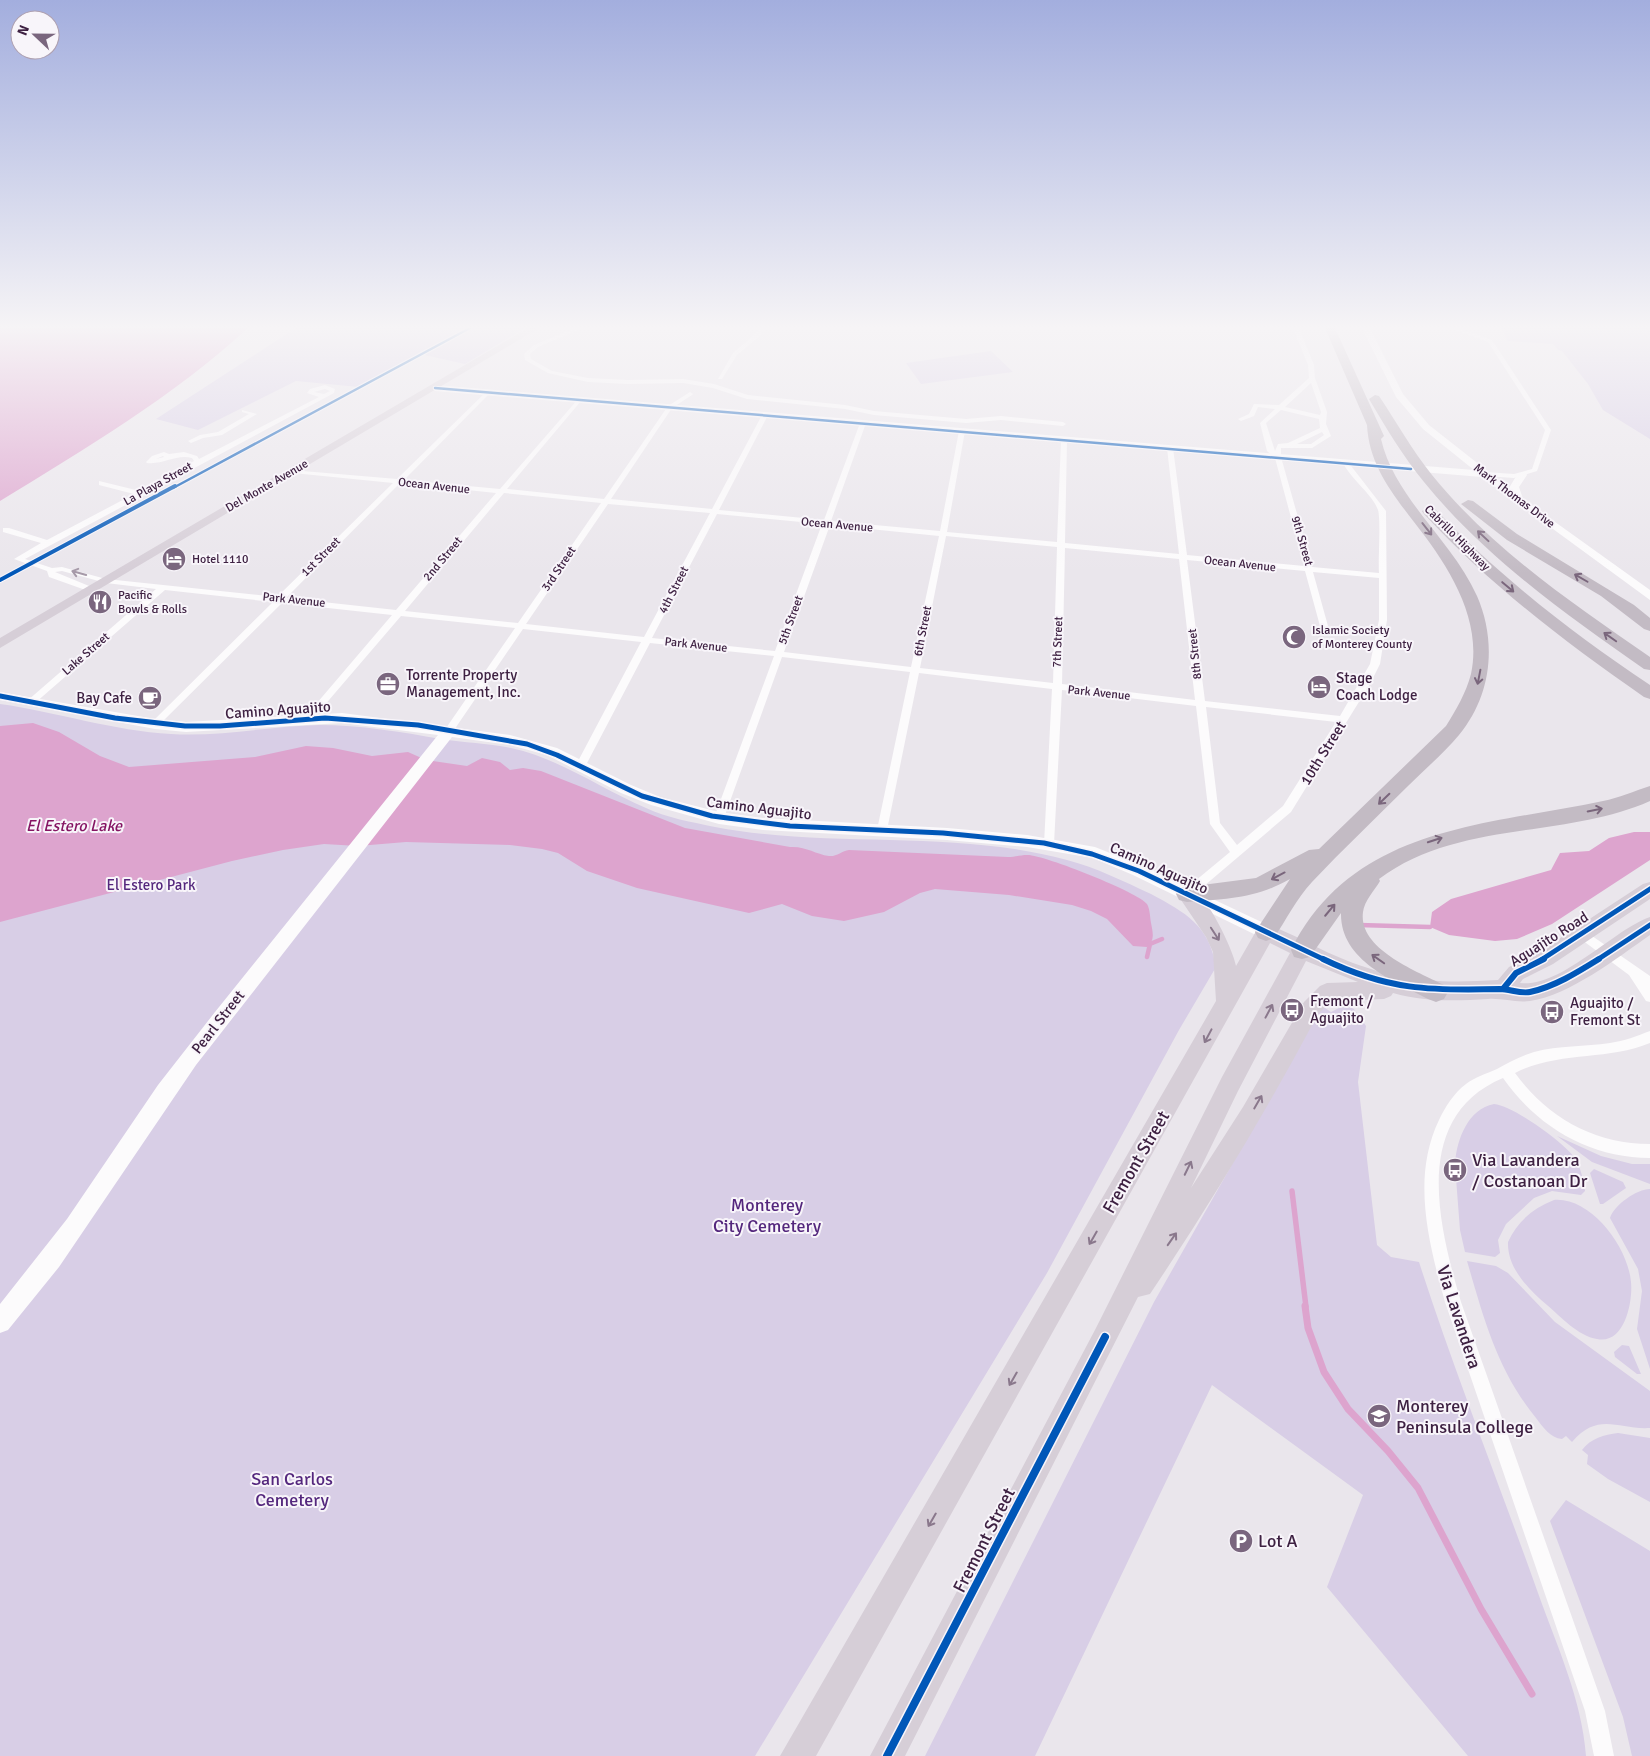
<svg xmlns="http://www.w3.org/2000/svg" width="1650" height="1756" viewBox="0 0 1650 1756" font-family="Signika,sans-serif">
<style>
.green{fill:#d8cee6}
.water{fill:#dda4ce}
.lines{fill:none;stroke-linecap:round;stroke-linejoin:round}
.stream-far2{stroke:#dda4ce;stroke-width:4.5}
.stream-far1{stroke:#dda4ce;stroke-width:5.5}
.stream{stroke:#dda4ce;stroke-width:7}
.street{fill:#fcfbfc;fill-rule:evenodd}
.secondary{fill:#fcfbfc;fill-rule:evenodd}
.primary{fill:#d6ced7;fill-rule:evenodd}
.highway{fill:#c3bbc4;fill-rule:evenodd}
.cycleway-far4-casing{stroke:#f8f5fa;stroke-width:4.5}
.cycleway-far3-casing{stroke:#f8f5fa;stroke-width:6}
.cycleway-far2-casing{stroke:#f8f5fa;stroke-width:8}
.cycleway-far1-casing{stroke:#f8f5fa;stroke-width:9}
.cycleway-casing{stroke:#f8f5fa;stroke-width:11}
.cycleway-far4{stroke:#0057b8;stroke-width:2.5}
.cycleway-far3{stroke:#0057b8;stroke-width:4}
.cycleway-far2{stroke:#0057b8;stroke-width:5}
.cycleway-far1{stroke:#0057b8;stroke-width:6}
.cycleway{stroke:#0057b8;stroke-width:8}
.oneway{stroke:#7a667c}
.oneway2{stroke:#a699a8}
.oneway3{stroke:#8a788c}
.labels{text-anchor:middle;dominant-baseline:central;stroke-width:4;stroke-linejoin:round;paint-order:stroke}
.far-street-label{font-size:12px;fill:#3e2142;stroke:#f8f5fa}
.far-poi-label{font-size:12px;fill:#3e2142;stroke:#f8f5fa;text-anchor:start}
.poi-label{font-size:15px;fill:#3e2142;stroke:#f8f5fa;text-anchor:start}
.street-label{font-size:15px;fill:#3e2142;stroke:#f8f5fa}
.park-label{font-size:15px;fill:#54277d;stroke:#f8f5fa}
.water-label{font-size:16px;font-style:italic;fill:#851463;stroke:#f8f5fa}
.near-poi-label{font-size:18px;fill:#3e2142;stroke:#f8f5fa;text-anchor:start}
.near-street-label{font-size:18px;fill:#3e2142;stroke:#f8f5fa}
.near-park-label{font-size:18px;fill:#54277d;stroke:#f8f5fa}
</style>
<rect width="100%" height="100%" fill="#eae6ec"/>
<path class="green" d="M296 328H525L465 364 420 354 359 387 296 381 198 430 156 419Z
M1501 328H1650V439L1603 410 1588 384 1562 351 1558 350 1553 344 1508 341Z
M991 351 1013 372 921 384 906 363Z
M0 704C57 712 114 731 171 734 221 737 270 726 319 725 361 725 401 732 441 739 464 743 488 743 511 748 561 759 601 789 646 808 667 818 692 822 715 827 831 849 953 829 1067 860 1097 868 1123 881 1151 894 1186 913 1209 925 1216 967L1179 1030 1047 1273 755 1756H0Z
M1345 1005 1354 1009 1366 1026 1358 1082 1377 1245 1391 1257 1419 1262C1455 1374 1499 1483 1538 1593 1557 1646 1582 1700 1586 1756H1468L1327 1587 1363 1495 1212 1385 1035 1756H925L1154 1302 1322 1006 1331 1012Z
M1494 1104C1514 1106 1563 1142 1575 1158 1580 1165 1584 1182 1585 1191L1581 1195 1552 1191 1534 1198 1506 1224 1498 1240 1500 1253 1495 1257 1465 1252 1460 1230 1456 1178 1462 1179V1165L1455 1163C1457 1139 1468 1109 1494 1104Z
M1557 1136 1601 1156 1632 1164H1650V1184L1592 1162Z
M1594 1169 1623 1182 1626 1188 1603 1204H1600L1590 1173Z
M1650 1189V1369L1637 1329 1642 1291 1638 1269 1610 1218C1614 1205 1637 1189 1650 1189Z
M1554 1200C1591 1197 1628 1247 1631 1282 1633 1301 1625 1345 1597 1339 1578 1336 1561 1317 1547 1305 1529 1290 1507 1268 1508 1242 1517 1222 1533 1208 1554 1200Z
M1467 1261 1496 1266 1508 1273 1555 1322 1650 1391V1428C1618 1430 1599 1411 1572 1442L1566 1436 1562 1439C1550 1438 1543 1427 1536 1418 1497 1370 1484 1319 1467 1261Z
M1622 1345 1629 1346 1641 1374H1637L1615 1357 1614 1352Z
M1618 1433 1650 1438V1502L1608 1479 1587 1464 1588 1455 1582 1450C1591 1438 1604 1435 1618 1433Z
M1566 1500 1650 1551V1756H1632L1623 1717 1550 1521Z"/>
<path class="water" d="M0 328H248C174 396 85 449 0 501Z
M33 723 59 732 100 756 129 767 255 757 306 746 333 748 372 756 408 752 426 760 467 766 482 758 500 762 510 770 523 768 541 771 685 828 790 847C806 846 815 854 829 856 836 857 842 851 849 850L1008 857C1015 857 1021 855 1027 855 1042 854 1140 893 1147 904 1150 909 1150 917 1151 923 1153 933 1155 940 1147 947L1133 946 1107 919 1091 911 1072 905 1009 895 935 889 920 893 884 912 844 921 812 916 782 904 749 913 637 888 587 871 558 853 542 849 510 845 406 842 358 846 324 844 283 850 232 861 0 922V726Z
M1634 832H1650V860L1552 924 1517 939 1495 941 1449 935 1430 927 1432 912 1451 899 1551 870 1560 853 1589 851 1609 838Z"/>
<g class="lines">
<path class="stream-far2" d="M1359 925 1430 927
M1147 957 1150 944 1162 939"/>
<path class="stream-far1" d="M1292 1191 1306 1307"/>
<path class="stream" d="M1305 1306 1308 1328 1324 1372 1348 1409 1388 1451 1418 1488 1481 1609 1532 1694"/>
<path class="street" d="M575 328H583L538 347 530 354 531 359 552 371 588 378 628 380 683 379 714 384 748 395 845 405 874 411 966 419 1001 416 1063 422 1066 424 1063 426 1001 420 966 423 874 415 845 409 747 399 713 388 683 383 628 384 588 382 548 373 525 360 524 354 534 345Z
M757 328H763L761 335 737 355 722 379H718L733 353 756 333Z
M1293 328H1299L1314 365 1315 378 1327 412 1326 424 1331 436 1312 448H1281V457L1312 567 1379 573C1378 559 1381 521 1378 510 1373 495 1351 479 1343 463L1348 462 1386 511 1387 620 1380 664 1370 684 1291 812 1191 897H1183L1181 894 1183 891 1230 852 1210 824 1196 706 1062 690 1054 844 1049 848 1044 844 1052 689 919 673 887 830 882 834 877 830 910 672 782 657 724 818 719 822 714 818 774 656 650 643 586 765 581 768 576 765 641 642 523 629 452 733 449 734 444 731 515 628 401 616 311 721H305V717L392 615 282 603 158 726 155 727 150 724 152 722 273 602 165 590 35 703H29L27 701 156 589 106 583 62 571 55 572 94 588V592H91L49 577 47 571 14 559 41 543 3 532V528H9L47 540 134 494 99 485V481L140 491 194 461 192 458C176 454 163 465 147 463L146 462 152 456 164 452 169 454 184 452 197 456 199 459 319 397 307 393 310 389 325 385 335 389 334 393 25 559 52 568 62 567 106 579 277 597 393 483 293 473 289 471 291 470 397 479 488 390 490 391V393L404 480 500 489 579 398 581 399V401L507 489 604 499 668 406 690 392 693 394 692 395 672 408 611 499 712 509 762 415 765 413 768 415 719 510 824 520 860 423 863 421 866 423 831 521 940 531 959 431 962 429 965 431 947 532 1057 542 1061 440 1064 438 1067 440 1065 543 1179 554 1167 448 1170 446 1173 448 1187 555 1304 566 1275 458 1267 451 1260 423 1275 409 1258 407 1254 416 1241 421 1238 419 1249 414 1254 404 1279 405 1309 378 1308 365ZM1311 383 1321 412 1320 415 1285 407ZM325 389 330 391 324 394 314 392ZM1281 410 1319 419 1320 428 1288 443 1278 444 1275 451 1266 423ZM1322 432 1324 435 1311 444H1297ZM163 456 164 457 156 459ZM400 483 496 493 396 610 286 598ZM504 493 601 503 518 623 405 611ZM608 504 710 513 644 637 526 624ZM717 514 822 524 775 651 652 638ZM830 525 939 536 911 667 784 652ZM946 536 1057 547 1053 683 920 668ZM1065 548 1179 559 1195 700 1062 684ZM1187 560 1305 571 1320 626 1324 629 1328 626 1313 572 1379 578V620L1370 664 1340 716 1205 701ZM1206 707 1336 722 1283 806 1237 845 1220 823Z
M1450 328H1459L1492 340 1551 430 1537 471 1514 478 1485 476 1481 474 1485 472 1514 474 1532 469 1545 430 1488 342Z
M242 410 257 414 222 435 203 438 191 443 188 441 200 435 218 432 249 414 242 412Z
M1582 929 1650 976V1002L1646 1001 1629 975 1578 937 1576 934 1578 931Z
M1650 1031V1043C1607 1061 1557 1051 1515 1073 1547 1117 1594 1144 1650 1144V1158C1590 1158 1537 1127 1503 1078 1410 1117 1439 1227 1461 1302L1605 1711 1614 1756H1594L1585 1711 1445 1302C1429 1244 1411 1178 1439 1120 1445 1107 1454 1093 1466 1084 1475 1077 1486 1074 1497 1069 1508 1063 1521 1056 1534 1052 1559 1045 1585 1047 1610 1043 1624 1041 1637 1036 1650 1031Z"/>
<path class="secondary" d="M1362 328H1370L1403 394 1429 425 1509 488 1518 473H1526L1527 475 1519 487 1523 499 1650 590V600L1482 477 435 391 431 388 435 385 1474 470 1423 429 1396 397Z
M0 692 155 719 186 722 342 713 510 735 557 748 631 785 660 797 719 812 763 818 947 828 1027 835 1095 847 1145 867 1272 927 1275 932 1272 937 1266 939 1260 937 1133 875 1093 858 1027 847 947 840 763 830 719 824 651 805 621 793 547 755 510 745 452 737 196 1065 59 1267 8 1330 0 1333V1304L67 1219 158 1085 215 1012 438 735 342 723 186 732 155 729 0 700Z"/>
<path class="primary" d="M528 328H539L0 648V638Z
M1650 882V899L1553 964 1523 979 1520 983C1561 988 1613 930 1650 917V935C1617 958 1570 995 1530 1001 1516 1003 1502 998 1488 999 1456 1001 1424 1002 1393 993L1391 996 1384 999 1332 1001 1318 1014C1267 1110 1211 1203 1150 1294L1138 1297 905 1756H870L1096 1328 1222 1077 1290 953 1270 943 816 1756H780L1216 1001 1213 952 1206 937 1177 894 1180 889C1184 887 1187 886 1192 888 1207 896 1233 949 1236 966L1259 926 1266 924C1290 932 1313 946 1336 956 1394 981 1436 984 1498 980L1509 967 1539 952 1643 884ZM1306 961 1358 982 1327 983 1320 986 1304 1002 1243 1107 1191 1188 1238 1091Z"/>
<path class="highway" d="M1325 328H1335L1384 436 1381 439C1395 499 1452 540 1477 596 1497 642 1492 695 1459 735 1444 753 1425 769 1408 786 1376 818 1343 849 1312 882 1297 898 1286 920 1274 938L1266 941 1258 938 1255 932 1290 879C1255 899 1227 899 1187 902L1179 900 1176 894 1179 888 1256 878 1309 850 1319 849 1446 726C1456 710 1466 693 1471 674 1483 618 1447 564 1414 522 1391 492 1369 464 1367 425Z
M1375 395 1379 396C1397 423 1412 450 1432 475 1492 549 1573 604 1650 657V670L1644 669C1565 614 1485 557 1424 482 1403 456 1386 428 1369 399Z
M1468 500 1473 501 1517 534 1634 605 1650 618V631L1644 629 1601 596 1507 540 1461 504Z
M1429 507 1434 508C1499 576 1572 633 1650 685V699L1644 697C1565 642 1490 585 1424 514L1422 511Z
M1650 786V801C1565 839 1458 820 1379 879L1380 881C1375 890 1364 901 1363 912 1358 949 1417 971 1444 985L1448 992 1444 999 1436 1002 1428 999C1393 981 1340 960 1341 913L1310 957 1302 959 1294 957 1291 950C1353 826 1485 826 1603 801 1619 798 1634 791 1650 786Z"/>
<g class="cycleway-far4-casing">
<path id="cycleway-far4" d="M435 388 1411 469
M173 488 470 328"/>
</g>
<g class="cycleway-far3-casing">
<path id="cycleway-far3" d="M0 580 175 486"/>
</g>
<g class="cycleway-far2-casing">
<path id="cycleway-far2" d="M0 696 115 718 185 726H220L325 718 418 725 527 744 557 755 642 796 712 816 790 826 943 833 1044 843 1092 854 1139 871 1325 960
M1541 960 1650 889
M1597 960 1650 925"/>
</g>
<g class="cycleway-far1-casing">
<path id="cycleway-far1" d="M1323 959C1387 990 1430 991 1500 989 1510 989 1520 994 1530 992 1554 987 1578 972 1599 959
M1503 989 1516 973 1544 959"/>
</g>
<g class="cycleway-casing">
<path id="cycleway" d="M887 1756 1105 1337"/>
</g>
<use href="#cycleway-far4" class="cycleway-far4"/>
<use href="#cycleway-far3" class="cycleway-far3"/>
<use href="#cycleway-far2" class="cycleway-far2"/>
<use href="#cycleway-far1" class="cycleway-far1"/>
<use href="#cycleway" class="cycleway"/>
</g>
<defs><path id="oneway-shaft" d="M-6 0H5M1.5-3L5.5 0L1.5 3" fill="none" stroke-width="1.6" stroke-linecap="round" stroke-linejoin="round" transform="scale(1.25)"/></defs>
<g class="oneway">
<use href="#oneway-shaft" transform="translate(1427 529) rotate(52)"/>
<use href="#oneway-shaft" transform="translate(1483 536) rotate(-137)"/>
<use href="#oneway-shaft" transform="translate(1581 578) rotate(-150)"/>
<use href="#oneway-shaft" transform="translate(1508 587) rotate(40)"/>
<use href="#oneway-shaft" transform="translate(1610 637) rotate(-145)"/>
<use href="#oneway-shaft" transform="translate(1479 677) rotate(101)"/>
<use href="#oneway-shaft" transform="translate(1384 799) rotate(136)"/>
<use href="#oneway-shaft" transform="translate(1595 810) rotate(-11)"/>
<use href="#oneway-shaft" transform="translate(1435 840) rotate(-18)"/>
<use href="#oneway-shaft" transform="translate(1278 876) rotate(152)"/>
<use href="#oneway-shaft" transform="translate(1330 910) rotate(-50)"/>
<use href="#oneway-shaft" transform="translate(1378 959) rotate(-145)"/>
</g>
<use class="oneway2" href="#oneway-shaft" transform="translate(79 573) rotate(-164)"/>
<g class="oneway3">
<use href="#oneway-shaft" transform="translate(1215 934) rotate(57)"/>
<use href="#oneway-shaft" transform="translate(1269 1011) rotate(-62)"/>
<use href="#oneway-shaft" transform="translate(1208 1036) rotate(118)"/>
<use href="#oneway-shaft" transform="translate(1258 1102) rotate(-60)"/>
<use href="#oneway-shaft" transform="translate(1188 1168) rotate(-64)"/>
<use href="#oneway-shaft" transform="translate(1093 1238) rotate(120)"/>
<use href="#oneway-shaft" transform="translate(1172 1239) rotate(-55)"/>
<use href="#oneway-shaft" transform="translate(1013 1379) rotate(120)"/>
<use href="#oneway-shaft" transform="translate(932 1520) rotate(120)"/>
</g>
<linearGradient id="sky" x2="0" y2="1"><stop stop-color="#a3aede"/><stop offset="0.57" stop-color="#f6f4f6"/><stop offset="1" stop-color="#f6f4f6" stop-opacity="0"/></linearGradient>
<rect width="1650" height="574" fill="url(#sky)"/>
<defs>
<g id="hotel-disc" transform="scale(1.25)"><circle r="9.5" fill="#7a667e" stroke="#f8f5fa"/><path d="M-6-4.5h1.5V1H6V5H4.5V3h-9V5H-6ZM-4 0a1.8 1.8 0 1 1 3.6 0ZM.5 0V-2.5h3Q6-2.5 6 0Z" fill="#fff"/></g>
<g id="restaurant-disc" transform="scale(1.25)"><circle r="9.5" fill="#7a667e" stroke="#f8f5fa"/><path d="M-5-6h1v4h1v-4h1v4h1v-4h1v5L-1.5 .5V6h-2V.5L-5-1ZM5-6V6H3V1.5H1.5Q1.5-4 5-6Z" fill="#fff"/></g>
<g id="mosque-disc" transform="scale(1.25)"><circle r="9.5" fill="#7a667e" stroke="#f8f5fa"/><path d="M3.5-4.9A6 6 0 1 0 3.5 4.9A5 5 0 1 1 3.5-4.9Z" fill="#fff"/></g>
<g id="office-disc" transform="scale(1.25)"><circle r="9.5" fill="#7a667e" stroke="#f8f5fa"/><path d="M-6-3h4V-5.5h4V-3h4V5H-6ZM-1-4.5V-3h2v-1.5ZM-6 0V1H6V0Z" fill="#fff"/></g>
<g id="cafe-disc" transform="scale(1.25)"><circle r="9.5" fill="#7a667e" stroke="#f8f5fa"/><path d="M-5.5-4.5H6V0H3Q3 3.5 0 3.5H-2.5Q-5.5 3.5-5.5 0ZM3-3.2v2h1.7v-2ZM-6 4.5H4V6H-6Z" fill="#fff"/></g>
<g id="bus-disc" transform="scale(1.25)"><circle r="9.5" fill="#7a667e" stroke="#f8f5fa"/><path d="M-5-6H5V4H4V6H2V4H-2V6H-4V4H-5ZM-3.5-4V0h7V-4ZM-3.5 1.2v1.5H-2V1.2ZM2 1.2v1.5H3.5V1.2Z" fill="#fff"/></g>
<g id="university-disc" transform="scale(1.25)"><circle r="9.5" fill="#7a667e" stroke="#f8f5fa"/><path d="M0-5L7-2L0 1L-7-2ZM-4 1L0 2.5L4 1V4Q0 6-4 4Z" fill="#fff"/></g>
<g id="parking-disc" transform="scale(1.25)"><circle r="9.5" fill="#7a667e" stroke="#f8f5fa"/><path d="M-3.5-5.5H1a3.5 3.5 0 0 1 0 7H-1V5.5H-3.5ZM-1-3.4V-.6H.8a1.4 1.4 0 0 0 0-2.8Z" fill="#fff"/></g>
</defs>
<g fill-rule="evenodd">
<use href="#hotel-disc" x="174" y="559"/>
<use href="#restaurant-disc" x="100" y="602"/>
<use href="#mosque-disc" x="1294" y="637"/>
<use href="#office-disc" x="388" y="684"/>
<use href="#hotel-disc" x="1319" y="687"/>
<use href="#cafe-disc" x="150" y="698"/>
<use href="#bus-disc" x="1292" y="1010"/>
<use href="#bus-disc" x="1552" y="1012"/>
<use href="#bus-disc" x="1455" y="1170"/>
<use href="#university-disc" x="1379" y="1416"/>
<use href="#parking-disc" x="1241" y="1541"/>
</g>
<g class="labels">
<g class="far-street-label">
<text transform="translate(158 484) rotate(-29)">La Playa Street</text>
<text transform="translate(267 486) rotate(-30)">Del Monte Avenue</text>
<text transform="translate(434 486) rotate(6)">Ocean Avenue</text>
<text transform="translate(1514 496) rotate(37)">Mark Thomas Drive</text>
<text transform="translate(837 525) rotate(5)">Ocean Avenue</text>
<text transform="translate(1457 538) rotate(45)">Cabrillo Highway</text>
<text transform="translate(1302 541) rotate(74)">9th Street</text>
<text transform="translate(321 557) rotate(-45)">1st Street</text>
<text transform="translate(443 559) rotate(-50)">2nd Street</text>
<text transform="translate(1240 564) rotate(6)">Ocean Avenue</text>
<text transform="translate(559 569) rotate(-56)">3rd Street</text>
<text transform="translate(674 590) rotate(-63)">4th Street</text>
<text transform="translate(294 600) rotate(6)">Park Avenue</text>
<text transform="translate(791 620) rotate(-70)">5th Street</text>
<text transform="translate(923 631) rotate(-79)">6th Street</text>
<text transform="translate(1058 642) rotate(-88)">7th Street</text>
<text transform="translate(696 645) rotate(6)">Park Avenue</text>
<text transform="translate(86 654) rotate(-41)">Lake Street</text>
<text transform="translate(1195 654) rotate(-96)">8th Street</text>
<text transform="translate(1099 693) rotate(6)">Park Avenue</text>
</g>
<g class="far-poi-label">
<text x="192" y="559">Hotel 1110</text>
<text x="118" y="595">Pacific<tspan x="118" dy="14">Bowls &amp; Rolls</tspan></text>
<text x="1312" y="630">Islamic Society<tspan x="1312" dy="14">of Monterey County</tspan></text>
</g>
<g class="poi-label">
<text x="406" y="675">Torrente Property<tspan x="406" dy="17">Management, Inc.</tspan></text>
<text x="1336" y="678">Stage<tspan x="1336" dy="17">Coach Lodge</tspan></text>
<text x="132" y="698" text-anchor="end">Bay Cafe</text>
<text x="1310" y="1001">Fremont /<tspan x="1310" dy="17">Aguajito</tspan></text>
<text x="1570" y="1003">Aguajito /<tspan x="1570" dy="17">Fremont St</tspan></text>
</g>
<g class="street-label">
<text transform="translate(278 710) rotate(-4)">Camino Aguajito</text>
<text transform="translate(1323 753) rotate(-58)">10th Street</text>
<text transform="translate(759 808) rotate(7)">Camino Aguajito</text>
<text transform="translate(1159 868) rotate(24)">Camino Aguajito</text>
<text transform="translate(1549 939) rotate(-32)">Aguajito Road</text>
<text transform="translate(218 1022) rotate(-52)">Pearl Street</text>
</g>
<g class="park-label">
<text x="151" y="885">El Estero Park</text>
</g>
<g class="water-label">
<text x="74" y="826">El Estero Lake</text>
</g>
<g class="near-poi-label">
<text x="1472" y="1160">Via Lavandera<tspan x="1472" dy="21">/ Costanoan Dr</tspan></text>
<text x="1396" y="1406">Monterey<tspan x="1396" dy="21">Peninsula College</tspan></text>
<text x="1258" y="1541">Lot A</text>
</g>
<g class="near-street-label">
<text transform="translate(1136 1162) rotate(-60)">Fremont Street</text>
<text transform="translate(1459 1317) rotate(72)">Via Lavandera</text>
<text transform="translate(984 1540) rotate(-63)">Fremont Street</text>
</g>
<g class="near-park-label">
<text x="767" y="1205">Monterey<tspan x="767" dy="21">City Cemetery</tspan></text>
<text x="292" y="1479">San Carlos<tspan x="292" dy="21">Cemetery</tspan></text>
</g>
</g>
<g transform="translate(35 35) rotate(292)"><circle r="24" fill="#f8f5fa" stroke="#aea0b0"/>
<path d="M0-4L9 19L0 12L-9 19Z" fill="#7a667e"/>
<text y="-8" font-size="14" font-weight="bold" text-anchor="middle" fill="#3e2142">N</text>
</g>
</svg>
